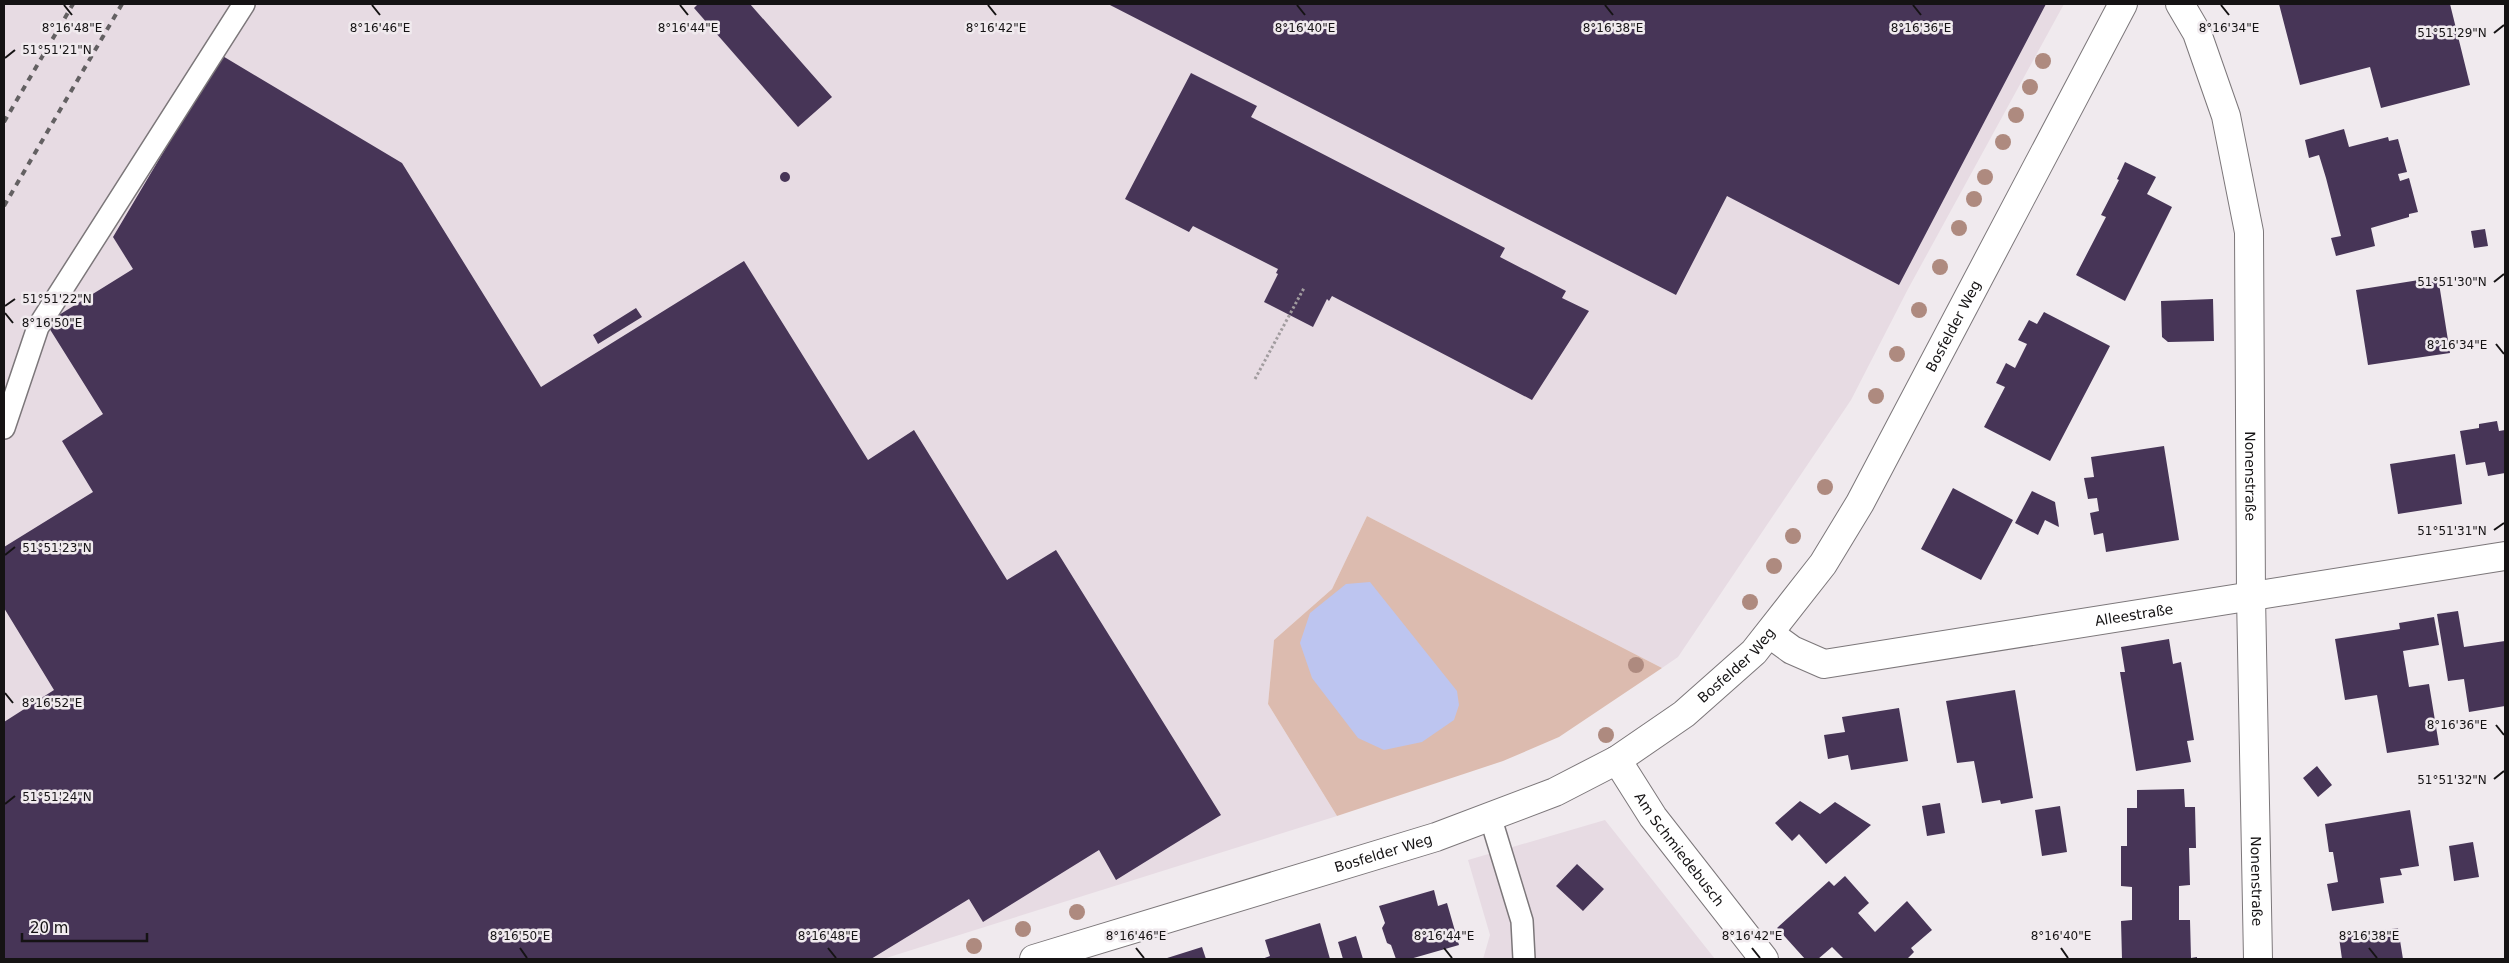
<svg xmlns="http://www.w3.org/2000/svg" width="2509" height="963" viewBox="0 0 2509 963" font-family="'DejaVu Sans',sans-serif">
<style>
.built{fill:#e7dbe3}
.green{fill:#dcbbaf}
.water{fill:#bdc5f0}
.building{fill:#473557}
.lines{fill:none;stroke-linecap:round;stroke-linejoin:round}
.service-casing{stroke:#7c777a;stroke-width:24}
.minor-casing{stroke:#7c777a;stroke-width:30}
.tertiary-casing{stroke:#7c777a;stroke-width:30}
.path{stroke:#a19c9f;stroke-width:3;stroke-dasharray:2.5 2.5;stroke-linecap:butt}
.service{stroke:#fff;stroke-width:21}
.minor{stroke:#fff;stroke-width:28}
.tertiary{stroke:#fff;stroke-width:28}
.rail{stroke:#636062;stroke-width:4;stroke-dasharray:6 6;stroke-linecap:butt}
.tree{fill:#ae8a7f}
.ticks{fill:none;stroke:#151314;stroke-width:2}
.labels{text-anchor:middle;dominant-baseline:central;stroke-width:5;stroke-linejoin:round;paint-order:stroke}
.street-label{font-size:14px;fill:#151314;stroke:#f0eaee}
.ticks-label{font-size:12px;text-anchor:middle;fill:#151314;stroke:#f0eaee;stroke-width:5;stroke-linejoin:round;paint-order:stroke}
</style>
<rect width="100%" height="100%" fill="#f0eaee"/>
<path class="built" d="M4 4H2064L1908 289 1851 400 1678 657 1662 668 1367 516 1332 589 1274 640 1268 704 1337 816 883 959H4Z
M1605 820 1715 959H1483L1490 935 1468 860Z"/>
<path class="green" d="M1367 516 1662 668 1559 737 1503 761 1337 816 1268 704 1274 640 1332 589Z"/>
<path class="water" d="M1370 582 1457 691 1459 705 1454 720 1422 742 1384 750 1358 738 1312 678 1300 643 1310 613 1346 584Z"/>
<path class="building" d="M698 4H750L832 97 798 127 694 8Z
M1108 4H2046L1899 285 1727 196 1676 295Z
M2279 4H2450L2470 85 2381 108 2370 67 2300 85Z
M221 55 402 163 541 387 744 261 868 460 914 430 1007 580 1056 550 1221 815 1116 880 1099 850 983 922 969 899 871 959H4V722L54 690 4 608V547L93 492 62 441 103 414 46 323 133 269 113 237Z
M1191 73 1257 106 1251 117 1505 248 1500 257 1566 291 1562 298 1589 311 1532 400 1332 296 1329 301 1327 299 1313 327 1264 302 1278 274 1276 273 1278 269 1193 226 1189 232 1125 199Z
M2344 129 2349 147 2388 137 2389 141 2398 139 2407 172 2398 174 2400 181 2409 178 2418 212 2409 214V217L2371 228 2375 246 2336 256 2331 238 2341 236 2326 178 2319 155 2309 158 2305 140Z
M2125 162 2156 177 2147 194 2172 207 2125 301 2076 275 2106 217 2101 215 2119 180 2117 179Z
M780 177a5 5 0 1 1 10 0a5 5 0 1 1-10 0Z
M2485 229 2488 246 2474 248 2471 231Z
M2438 277 2450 353 2368 365 2356 290Z
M2213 299 2214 341 2168 342 2162 337 2161 301Z
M636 308 642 317 598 344 593 335Z
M2044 312 2110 346 2050 461 1984 427 2005 387 1996 383 2006 363 2015 368 2027 344 2018 340 2029 320 2037 324Z
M2497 421 2499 431 2505 430V473L2488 476 2485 462 2466 465 2460 431 2479 428V424Z
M2164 446 2179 540 2106 552 2103 533 2094 535 2090 513 2099 511 2097 498 2088 499 2084 478 2094 477 2091 457Z
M2455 454 2462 504 2398 514 2390 464Z
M1953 488 2013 520 1981 580 1921 549Z
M2032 491 2055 502 2059 527 2045 520 2038 535 2015 523Z
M2458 611 2464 647 2505 641V706L2469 712 2464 679 2448 681 2437 614Z
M2434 617 2439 645 2403 651 2409 687 2429 684 2439 745 2387 753 2377 695 2345 700 2335 639 2400 629 2399 623Z
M2169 639 2173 664 2181 662 2194 740 2187 741 2191 762 2136 771 2120 672H2125L2121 647Z
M2015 690 2033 798 2001 804 2000 800 1982 803 1974 761 1957 763 1946 701Z
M1899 708 1908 761 1851 770 1848 755 1828 759 1824 735 1845 732 1842 717Z
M2317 766 2332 785 2318 797 2303 778Z
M2184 789 2185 807H2195L2196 848H2189L2190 885 2179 886V920H2190L2191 958 2197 957V959H2122L2121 921 2132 920V887L2121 886V846H2127V808H2137V790Z
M1800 801 1820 814 1835 802 1871 825 1826 864 1799 834 1792 841 1775 823Z
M1940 803 1945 833 1927 836 1922 806Z
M2060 806 2067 852 2042 856 2035 810Z
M2410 810 2419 866 2400 869 2402 875 2380 878 2384 903 2332 911 2327 884 2338 882 2333 852H2329L2325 824Z
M2473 842 2479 877 2454 881 2449 846Z
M1577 864 1604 889 1583 911 1556 886Z
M1845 876 1869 903 1858 913 1875 932 1907 901 1932 930 1911 948 1914 952 1907 959H1844L1832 947 1818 959H1805L1777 928 1829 881 1834 886Z
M1434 890 1438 906 1447 903 1459 945 1410 959H1396L1391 945 1387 943 1382 928 1385 923 1379 906Z
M1320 923 1330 959H1262L1270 956 1265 940Z
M2398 928 2403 959H2342L2339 937Z
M1356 936 1363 959H1343L1338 942Z
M1202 947 1206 959H1164Z"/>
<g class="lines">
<g class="service-casing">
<path id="service" d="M4 428 38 327 244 4
M1490 816 1522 921 1524 959"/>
</g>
<g class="minor-casing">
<g id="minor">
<path id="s1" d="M2180 4 2197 33 2226 116 2249 232 2251 596 2258 959"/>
<path id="s2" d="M1770 634 1792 650 1824 664 2505 556"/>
<path id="s3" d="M1617 760 1653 817 1764 959"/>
</g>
</g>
<g class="tertiary-casing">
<g id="tertiary">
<path id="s4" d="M1034 959 1436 837 1555 792 1617 760 1684 714 1754 652 1823 564 1860 503 2123 4"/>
</g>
</g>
<path class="path" d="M1255 379 1304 288"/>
<use href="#service" class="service"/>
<use href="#minor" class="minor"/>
<use href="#tertiary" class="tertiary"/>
<path class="rail" d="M4 122 73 4
M4 206 122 4"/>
</g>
<g class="tree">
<circle cx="2043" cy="61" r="8"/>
<circle cx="2030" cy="87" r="8"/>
<circle cx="2016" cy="115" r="8"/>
<circle cx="2003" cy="142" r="8"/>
<circle cx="1985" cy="177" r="8"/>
<circle cx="1974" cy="199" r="8"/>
<circle cx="1959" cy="228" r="8"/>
<circle cx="1940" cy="267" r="8"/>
<circle cx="1919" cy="310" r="8"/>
<circle cx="1897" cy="354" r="8"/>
<circle cx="1876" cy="396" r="8"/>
<circle cx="1825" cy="487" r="8"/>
<circle cx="1793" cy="536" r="8"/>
<circle cx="1774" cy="566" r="8"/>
<circle cx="1750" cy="602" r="8"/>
<circle cx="1636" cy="665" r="8"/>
<circle cx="1606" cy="735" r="8"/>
<circle cx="1077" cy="912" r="8"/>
<circle cx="1023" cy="929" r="8"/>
<circle cx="974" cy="946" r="8"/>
</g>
<path class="ticks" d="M64 5 72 15M372 5 380 15M680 5 688 15M988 5 996 15M1297 5 1305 15M1605 5 1613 15M1913 5 1921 15M2221 5 2229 15M2494 33 2504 25M5 58 15 50M2494 282 2504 274M5 306 15 299M5 313 13 323M2496 344 2504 354M2494 530 2504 523M5 555 15 547M5 693 13 703M2496 725 2504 735M2494 779 2504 771M5 804 15 796M520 948 527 958M828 948 836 958M1136 948 1144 958M1444 948 1452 958M1752 948 1760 958M2061 948 2068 958M2369 948 2377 958"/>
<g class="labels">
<g class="street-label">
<text stroke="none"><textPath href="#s4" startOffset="1175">Bosfelder Weg</textPath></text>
<text stroke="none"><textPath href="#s1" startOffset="484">Nonenstraße</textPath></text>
<text stroke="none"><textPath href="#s2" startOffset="376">Alleestraße</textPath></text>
<text stroke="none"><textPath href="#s4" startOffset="770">Bosfelder Weg</textPath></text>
<text stroke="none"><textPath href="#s3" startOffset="109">Am Schmiedebusch</textPath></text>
<text stroke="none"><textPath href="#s4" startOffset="365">Bosfelder Weg</textPath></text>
<text stroke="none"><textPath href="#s1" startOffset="889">Nonenstraße</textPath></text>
</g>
</g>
<g class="ticks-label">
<text x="72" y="32">8°16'48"E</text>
<text x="380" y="32">8°16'46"E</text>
<text x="688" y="32">8°16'44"E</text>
<text x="996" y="32">8°16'42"E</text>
<text x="1305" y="32">8°16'40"E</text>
<text x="1613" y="32">8°16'38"E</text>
<text x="1921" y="32">8°16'36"E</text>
<text x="2229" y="32">8°16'34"E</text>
<text x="2452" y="37">51°51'29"N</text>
<text x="57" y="54">51°51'21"N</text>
<text x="2452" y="286">51°51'30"N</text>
<text x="57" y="303">51°51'22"N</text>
<text x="52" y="327">8°16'50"E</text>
<text x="2457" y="349">8°16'34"E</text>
<text x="2452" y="535">51°51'31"N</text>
<text x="57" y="552">51°51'23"N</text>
<text x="52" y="707">8°16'52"E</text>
<text x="2457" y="729">8°16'36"E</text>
<text x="2452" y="784">51°51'32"N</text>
<text x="57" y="801">51°51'24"N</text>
<text x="520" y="940">8°16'50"E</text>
<text x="828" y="940">8°16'48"E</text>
<text x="1136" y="940">8°16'46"E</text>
<text x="1444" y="940">8°16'44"E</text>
<text x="1752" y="940">8°16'42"E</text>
<text x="2061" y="940">8°16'40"E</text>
<text x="2369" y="940">8°16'38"E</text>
</g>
<rect width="2509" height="963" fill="none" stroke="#151314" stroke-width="10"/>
<path d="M22 933v8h125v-8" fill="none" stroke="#151314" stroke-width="2.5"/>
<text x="30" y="933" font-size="15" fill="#151314" stroke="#f0eaee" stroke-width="4" paint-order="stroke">20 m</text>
</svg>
